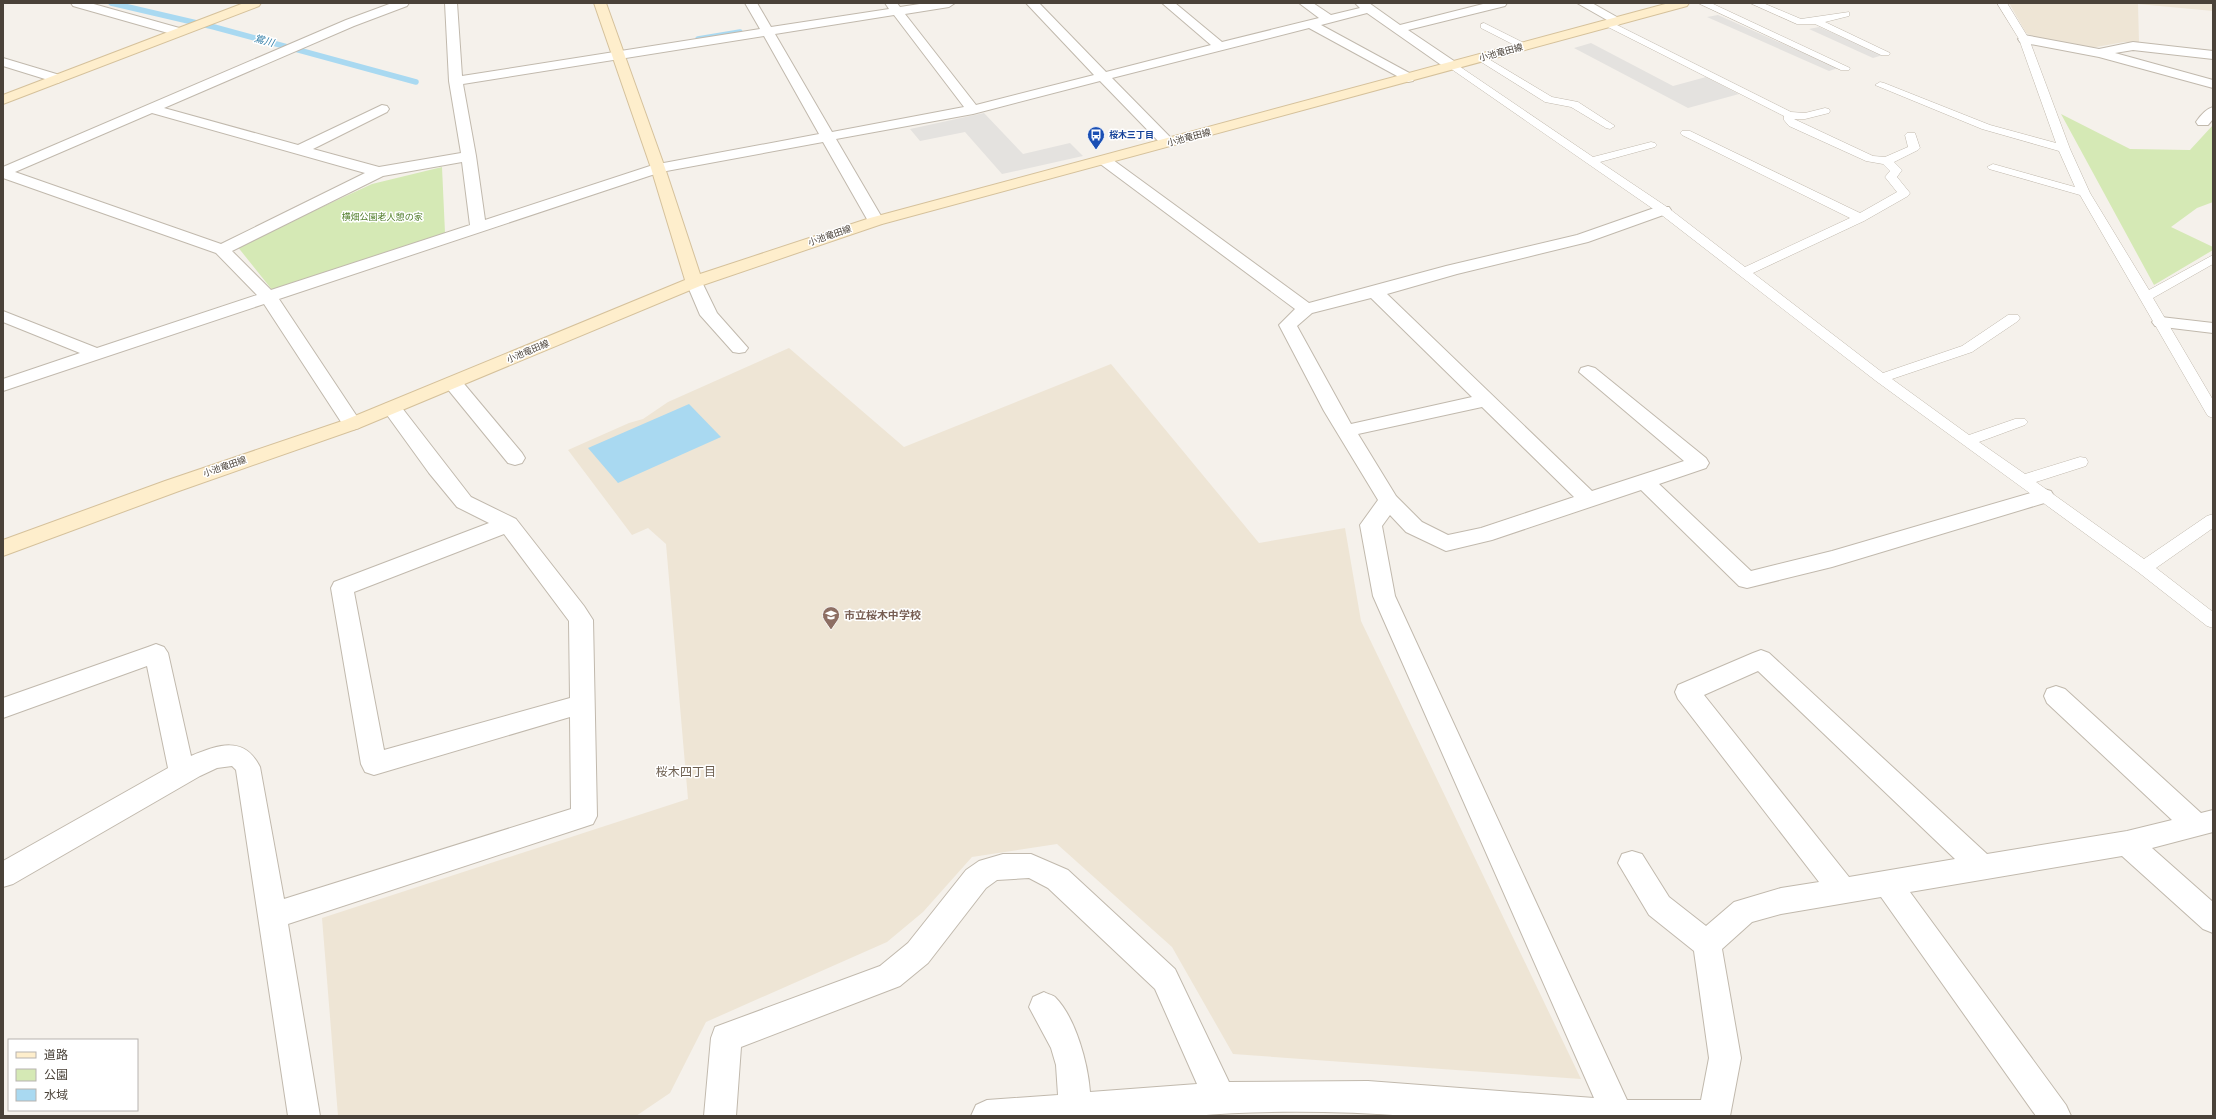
<svg xmlns="http://www.w3.org/2000/svg" width="2216" height="1119" viewBox="0 0 2216 1119" font-family="'Varela Round','Noto Sans JP',sans-serif">
<style>
.education{fill:#eee5d5}
.green{fill:#d5e9b5}
.parking{fill:#e4e2df}
.water{fill:#a9d9f1}
.lines{fill:none;stroke-linecap:round;stroke-linejoin:round}
.stream{stroke:#a9d9f1;stroke-width:5.5}
.lane-casing{stroke:#c1b9ad;stroke-width:1}
.street-casing{stroke:#c1b9ad;stroke-width:2}
.secondary-casing{stroke:#d5c19b;stroke-width:2}
.lane{fill:#fff;fill-rule:evenodd}
.street{fill:#fff;fill-rule:evenodd}
.secondary{fill:#feeecc;fill-rule:evenodd}
.labels{text-anchor:middle;dominant-baseline:central;stroke-width:3;stroke-linejoin:round;paint-order:stroke}
.far-street-label{font-size:9px;fill:#4a4239;stroke:#fff}
.far-transit-label{font-size:9px;font-weight:bold;fill:#164399;stroke:#fff;text-anchor:start}
.far-park-label{font-size:9px;fill:#507d2b;stroke:#fff}
.far-water-label{font-size:10px;font-style:italic;fill:#2e7ca6;stroke:#fff}
.education-label{font-size:11px;font-weight:bold;fill:#785e54;stroke:#fff;text-anchor:start}
.neighbourhood-label{font-size:12px;fill:#6d5f50;stroke:#fff}
</style>
<rect width="100%" height="100%" fill="#f5f1eb"/>
<path class="education" d="M2009 3H2213V11L2138 4 2139 42H2124L2091 48 2037 38 2026 33Z
M789 348 904 447 1111 364 1259 543 1345 528 1361 621 1581 1079 1233 1054 1172 947 1057 844 972 857 923 912 887 942 706 1022 670 1093 636 1116H338L322 918 688 799 666 544 648 528 632 535 568 450 629 423 643 419 668 402Z"/>
<path class="green" d="M2061 114 2130 149 2190 150 2213 125V202L2197 208 2171 227 2213 247V250L2154 285Z
M442 167 445 233 273 291 237 246 372 184Z"/>
<path class="parking" d="M1718 15 1774 40 1838 68 1829 71 1707 17Z
M1819 27 1883 55 1873 58 1809 29Z
M1591 43 1673 86 1706 77 1739 94 1688 108 1574 48Z
M984 113 1023 154 1070 143 1083 156 1002 174 965 132 920 141 910 129Z"/>
<path class="water" d="M689 404 721 437 618 483 588 448Z"/>
<g class="lines">
<path class="stream" d="M111 3 214 27 416 82
M698 39 740 32"/>
<g class="lane-casing">
<path id="lane" d="M1698 3H1711L1850 68 1849 70H1841Z
M1750 3H1763L1801 19 1849 12V16L1825 22 1890 53 1889 55H1881L1815 24H1797Z
M1997 3H2007L2029 39 2070 149 2090 193 2149 290 2213 255V264L2153 298 2213 400V418L2208 416 2206 413 2080 195 1989 169 1987 167 1993 164 2075 187 2059 151 1982 129 1875 85 1880 82 1884 83 1990 125 2056 143 2019 39Z
M1609 21 1791 112 1805 113 1825 108 1829 109 1830 111 1829 113 1805 119H1794L1873 156 1885 157 1908 147 1905 135 1907 133H1915L1920 148 1918 150 1894 162 1902 170 1897 177 1910 193 1908 196 1864 221 1753 273 1883 373 1962 346 2008 315H2018L2020 318 2018 321 1972 352 1892 379 1969 435 2015 419H2025L2028 422 2025 425 1979 442 2025 474 2080 457 2086 458 2088 462 2086 466 2036 482 2144 559 2207 516 2213 514V528L2156 568 2213 612V628L2207 626 2138 572 1876 381 1659 213 1447 66 1452 63 1456 64 1593 157 1651 142 1655 143 1657 145 1655 147 1600 162 1667 207 1745 267 1850 218 1682 135 1680 133 1682 131H1690L1860 213 1897 192 1885 177 1890 171 1883 164 1866 161 1789 126 1784 120V116L1606 26V22Z
M1484 23 1528 45 1530 47 1525 50 1522 49 1481 28V24Z
M1482 55 1552 97 1578 102 1615 126 1610 129 1606 128 1571 107 1545 102 1478 60V56Z"/>
</g>
<g class="street-casing">
<path id="street" d="M71 3H90L183 29 185 32 179 36 175 35 73 6Z
M392 3H409L407 6 354 26 164 108 298 145 382 105 387 106 389 109 387 112 313 149 379 167 461 153 449 81 445 3H457L462 76 760 29 745 3H757L771 27 889 9 885 3H897L900 7 926 3H955L949 7 905 14 976 105 1094 75 1026 3H1039L1106 72 1211 45 1162 3H1175L1222 42 1319 18 1299 3H1313L1331 15 1360 8 1355 3H1369L1400 25 1487 3H1507L1505 6 1408 30 1457 63 1459 66 1457 69H1447L1367 13 1321 25 1413 75 1415 78 1413 81 1408 82 1309 28 1112 78 1173 140 1175 143 1173 146H1163L1100 81 973 114 836 139 884 221 882 224H870L868 221 823 142 661 172 279 299 362 424 359 428 352 430 345 428 264 304 3 391V379L80 353 3 322V311L97 348 257 295 216 253 3 178V167L346 20ZM894 15 964 107 832 132 775 34ZM764 36 819 134 653 165 485 220 476 156 463 84ZM152 113 365 173 221 244 15 172ZM462 162 470 225 271 290 232 251 383 176Z
M1577 3H1592L1624 21 1618 25 1614 24Z
M2024 35 2099 49 2133 42 2213 51V59L2133 50 2115 53 2213 80V88L2099 57 2020 42 2018 39Z
M3 58 63 76 65 79 58 83 3 66Z
M2213 107V119L2208 125H2198L2196 122C2200 116 2206 109 2213 107Z
M1104 156 1109 157 1309 303 1446 266 1577 235 1657 207H1669L1671 210 1669 213 1588 242 1457 274 1387 294 1592 491 1684 461 1579 372 1581 368 1588 366 1595 368 1706 458 1709 463 1706 468 1659 484 1751 571 1832 551 2044 489 2051 491 2054 496 2051 501 1832 567 1747 588 1739 586 1641 490 1492 540 1446 551 1406 532 1390 515 1382 526 1395 596 1627 1100H1701L1709 1058 1694 951 1649 915 1618 863 1622 854 1632 851 1642 854 1669 897 1706 926 1734 902 1781 888 1819 882 1678 699 1675 692 1678 685 1753 653 1761 650 1769 653 1987 854 2127 831 2172 820 2047 703 2044 696 2047 689 2056 686 2065 689 2201 813 2213 810V832L2152 848 2213 902V933L2203 929 2122 856 1910 892 2066 1105 2071 1116H2036L1881 897 1781 914 1752 922 1722 949 1741 1058 1730 1116H1409C1338 1111 1264 1110 1193 1116H971L976 1105 987 1100 1058 1095 1056 1065 1051 1048 1029 1007 1033 997 1044 992C1047 994 1053 995 1055 997 1076 1018 1088 1064 1090 1092L1197 1084 1155 989 1048 888 1029 878 997 880 986 888 928 963 900 986 741 1047 736 1116H704L711 1038 715 1027 880 966 908 943 966 870 979 861 1003 854H1031L1068 870 1175 969 1229 1082 1368 1081 1594 1098 1373 596 1360 525 1378 500 1324 411 1279 325 1295 309 1099 163 1097 160 1099 157ZM1371 298 1472 397 1351 424 1297 326 1312 313ZM1482 407 1574 497 1481 528 1448 535 1422 522 1396 496 1358 434ZM1758 671 1955 859 1849 877 1704 695Z
M694 277 700 278 717 313 748 348 745 352 739 353 733 352 700 315 686 282 688 278Z
M2161 317 2213 323V333L2155 326 2152 322 2155 318Z
M453 377 460 379 522 453 525 458 522 463 515 465 508 463 446 387 444 383 446 379Z
M392 402 399 404 471 497 516 519 584 606 593 620 597 816 593 824 584 827 288 924 320 1116H288L236 770 232 766 217 768 200 776 13 884 3 887V861L168 768 147 666 3 718V698L148 647 156 644 164 647 168 653 191 756C218 745 244 735 260 767L284 899 571 809 570 717 374 775 365 772 361 764 331 588 334 582 489 523 457 507 429 473 382 408 385 404ZM504 534 569 621 570 698 384 750 354 592Z"/>
</g>
<g class="secondary-casing">
<path id="secondary" d="M244 3H261L259 6 3 104V95Z
M594 3H606L665 168 700 274 870 218 1669 3H1689L1687 6 882 224 700 286 359 428 179 491 3 556V540L165 481 345 420 685 280 651 168Z"/>
</g>
<use href="#lane" class="lane"/>
<use href="#street" class="street"/>
<use href="#secondary" class="secondary"/>
</g>
<defs>
<g id="bus-pin" transform="scale(0.9)"><path d="M0 17L-7.5 6A9.5 9.5 0 1 1 7.5 6Z" fill="#1a4fb4" stroke="#fff"/><path d="M-5-6H5V4H4V6H2V4H-2V6H-4V4H-5ZM-3.5-4V0h7V-4ZM-3.5 1.2v1.5H-2V1.2ZM2 1.2v1.5H3.5V1.2Z" fill="#fff"/></g>
<g id="school-pin" transform="scale(0.9)"><path d="M0 17L-7.5 6A9.5 9.5 0 1 1 7.5 6Z" fill="#8d6e63" stroke="#fff"/><path d="M0-5L7-2L0 1L-7-2ZM-4 1L0 2.5L4 1V4Q0 6-4 4Z" fill="#fff"/></g>
</defs>
<g fill-rule="evenodd">
<use href="#bus-pin" x="1096" y="135"/>
<use href="#school-pin" x="831" y="615"/>
</g>
<g class="labels">
<g class="far-street-label">
<text transform="translate(1501 53) rotate(-15)">小池竜田線</text>
<text transform="translate(1189 138) rotate(-15)">小池竜田線</text>
<text transform="translate(830 236) rotate(-19)">小池竜田線</text>
<text transform="translate(528 352) rotate(-23)">小池竜田線</text>
<text transform="translate(225 467) rotate(-19)">小池竜田線</text>
</g>
<g class="far-transit-label">
<text x="1109" y="135">桜木三丁目</text>
</g>
<g class="far-park-label">
<text x="382" y="217">横畑公園老人憩の家</text>
</g>
<g class="far-water-label">
<text transform="translate(264 41) rotate(15)">鴬川</text>
</g>
<g class="education-label">
<text x="844" y="615">市立桜木中学校</text>
</g>
<g class="neighbourhood-label">
<text x="686" y="772">桜木四丁目</text>
</g>
</g>
<rect width="2216" height="1119" fill="none" stroke="#4a4239" stroke-width="8"/>
<rect x="8" y="1039" width="130" height="72" fill="#ffffff" stroke="#b7b3b0"/>
<rect x="16" y="1052" width="20" height="6" fill="#feeecc" stroke="#b7b3b0"/>
<text x="44" y="1059" font-size="12" fill="#4a4239">道路</text>
<rect x="16" y="1069" width="20" height="12" fill="#d5e9b5" stroke="#b7b3b0"/>
<text x="44" y="1079" font-size="12" fill="#4a4239">公園</text>
<rect x="16" y="1089" width="20" height="12" fill="#a9d9f1" stroke="#b7b3b0"/>
<text x="44" y="1099" font-size="12" fill="#4a4239">水域</text>
</svg>
